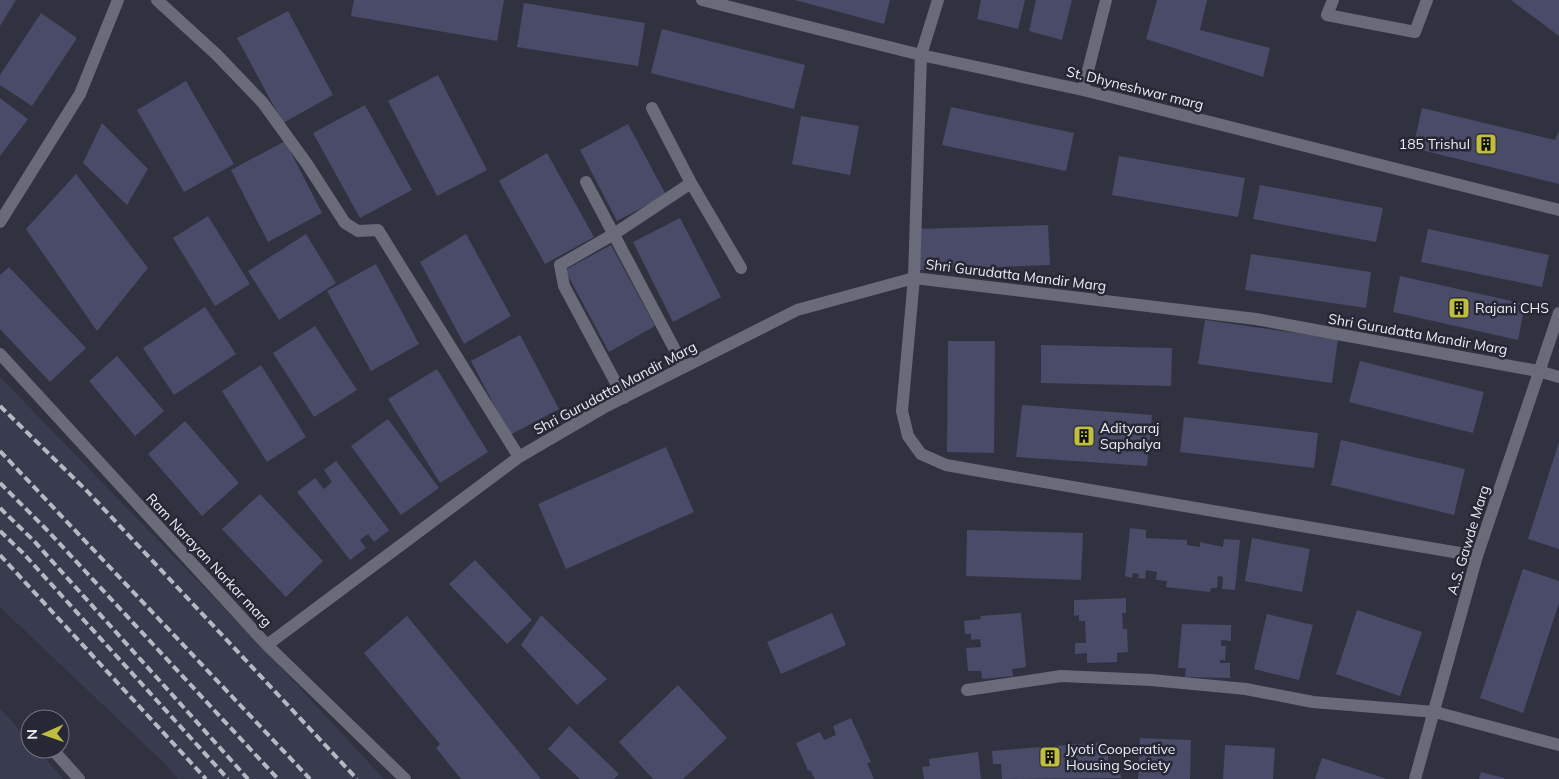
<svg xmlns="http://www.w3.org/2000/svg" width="1559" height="779" viewBox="0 0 1559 779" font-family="Mulish,sans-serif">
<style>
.built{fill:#393b4e}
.building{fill:#494b68}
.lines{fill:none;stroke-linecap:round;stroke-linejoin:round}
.minor{stroke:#6a6b79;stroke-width:12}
.tertiary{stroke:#6a6b79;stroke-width:12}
.rail{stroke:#b7b8c2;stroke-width:4;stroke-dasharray:8 4;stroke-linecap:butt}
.labels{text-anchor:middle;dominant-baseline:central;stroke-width:5;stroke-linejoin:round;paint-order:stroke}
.street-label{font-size:14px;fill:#eaebf4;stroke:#272835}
.poi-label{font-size:14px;fill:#eaebf4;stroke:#272835;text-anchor:start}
</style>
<rect width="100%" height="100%" fill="#313240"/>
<path class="built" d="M0 377 276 662 384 779H178L164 763 0 607Z
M0 708 30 742V749H37L63 779H0Z"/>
<path class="building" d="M0 0H16L0 26Z
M354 0H504L497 41 351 16Z
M795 0H890L884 24Z
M981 0H1025L1018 29 977 19Z
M1036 0H1072L1062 40 1029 31Z
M1157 0H1207L1200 30 1270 48 1263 77 1146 39Z
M1511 0H1559V36Z
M524 3 645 23 638 66 517 47Z
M288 11 333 95 283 123 237 38Z
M41 13 77 38 32 106 0 85V75Z
M662 29 805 65 794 109 651 73Z
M438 75 487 170 437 196 388 101Z
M186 81 234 164 184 192 137 110Z
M0 98 28 119 0 156Z
M365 105 412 190 360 218 313 133Z
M951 107 1074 133 1066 171 942 145Z
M1422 108 1555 140 1559 131V184L1413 148Z
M801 116 859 126 850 175 792 164Z
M102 123 148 169 127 205 83 163Z
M628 124 666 195 617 221 580 150Z
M285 141 322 213 268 242 231 170Z
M547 153 594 237 545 264 499 181Z
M1119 156 1245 178 1238 217 1112 195Z
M76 174 148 268 97 331 26 229Z
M1260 185 1383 208 1376 242 1253 219Z
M208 216 250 284 215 306 173 238Z
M680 218 721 297 673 322 633 242Z
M1048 225 1050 265 917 270 915 229Z
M1428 229 1549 255 1542 287 1421 262Z
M306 234 336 283 279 320 248 271Z
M466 234 511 316 464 344 420 262Z
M611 245 655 326 609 352 565 270Z
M1251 254 1371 272 1366 308 1245 290Z
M376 264 419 344 371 371 327 291Z
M9 267 86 348 50 382 0 329V275Z
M1400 276 1525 304 1518 340 1393 312Z
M205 307 236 354 174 395 143 348Z
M1205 320 1338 339 1332 383 1198 364Z
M315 326 357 390 314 417 273 353Z
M520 335 559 409 510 435 471 361Z
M948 341H995L994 453 947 452Z
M1041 345 1172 348 1171 386 1041 383Z
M117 356 164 411 135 436 89 381Z
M1360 361 1484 392 1473 433 1349 402Z
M261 365 306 437 267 462 222 391Z
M437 369 488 452 440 483 388 399Z
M1022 405 1152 415 1147 466 1016 457Z
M1184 417 1318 433 1314 468 1180 452Z
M388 419 439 488 401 515 351 446Z
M185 421 239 483 202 516 148 454Z
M1341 440 1465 469 1454 515 1331 485Z
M1559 442V549L1528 539Z
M666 447 694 512 566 569 538 504Z
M336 461 389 530 374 542 368 534 360 540 366 548 350 560 297 492 315 478 324 489 332 482 324 470Z
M260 494 323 561 286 597 222 529Z
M1130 528 1146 530V538L1187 540V545L1200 547V542L1223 547 1224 539 1240 540 1235 590 1222 589 1223 577 1218 576 1217 588H1211L1210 592 1166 587 1167 581 1156 580 1157 572 1146 570 1145 579 1138 578 1139 574 1133 573 1132 578 1125 576Z
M967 530 1083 533 1081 580 966 576Z
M1252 538 1310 549 1302 592 1245 581Z
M475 560 532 620 507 644 449 584Z
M1523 569 1559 581V603L1523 713 1480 698Z
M1126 598V613H1122L1123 629H1127L1128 652 1117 653V662L1087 663V653L1075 654V643H1086L1085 621H1079V615L1074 616V600Z
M1357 610 1422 632 1400 696 1336 674Z
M832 613 846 645 781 674 767 642Z
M1021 613 1026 667 1012 669 1013 676 982 679 981 671H968L966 648 981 647 980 639 971 640V634H965L964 621 981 619 980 616Z
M1267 614 1313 625 1299 680 1254 669Z
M541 615 607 679 577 705 521 645Z
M407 616 541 779H461L436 748 440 744 364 653Z
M1182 624 1231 625V641L1221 640V646H1226L1225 660H1220V663H1230V678L1185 677 1186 668H1178Z
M678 685 727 738 683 779H653L619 742Z
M851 718 871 762 867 763 874 779H815L810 770 808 771 796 743 820 732 824 740 836 735 833 726Z
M569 726 619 774 614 779H580L548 749Z
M1140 738 1191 740 1190 779H1138Z
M1107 742 1109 770 1120 769 1121 778 1002 779 1001 764H993L992 751Z
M1225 745 1275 748 1273 779H1223Z
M978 752 981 779H924L922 767 930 766 929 759Z
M1322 758 1387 779H1315Z
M1481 772 1504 778V779H1479Z"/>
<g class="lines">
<path class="minor" d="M157 0 217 55 263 103 307 164 345 223 358 231 378 230 519 457
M702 0 921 55 1083 90 1559 210
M938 0 921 55 914 278 902 411 908 436 921 454 946 465 991 473 1477 556
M1333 0 1327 15 1415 32 1427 0
M1083 90 1106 0
M586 182 684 367
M691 183 741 268
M0 222 80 94 118 0
M0 354 267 645 405 779
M624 398 564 286 560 265 614 234 691 183 652 108
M267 645 519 457 603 408 797 310 914 278 1256 319 1538 371 1559 377
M967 690 1061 676 1151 680 1246 689 1313 702 1435 712 1559 745
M54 751 79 779"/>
<path class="tertiary" d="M1415 779 1477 556 1559 313"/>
<path class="rail" d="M0 406 87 491 357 779
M0 451 310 779
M0 483 47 530 278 779
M0 508 34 541 248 779
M0 531 23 553 228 779
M0 555 206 779"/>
</g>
<defs>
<g id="building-square" transform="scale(1.125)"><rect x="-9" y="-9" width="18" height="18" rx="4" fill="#bfbe41" stroke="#272835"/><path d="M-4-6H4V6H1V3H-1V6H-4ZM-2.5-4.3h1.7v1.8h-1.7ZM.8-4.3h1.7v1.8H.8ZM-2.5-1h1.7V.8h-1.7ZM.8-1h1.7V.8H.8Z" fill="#111"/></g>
</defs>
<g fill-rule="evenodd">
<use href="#building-square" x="1486" y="144"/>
<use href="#building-square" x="1459" y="308"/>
<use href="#building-square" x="1084" y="436"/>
<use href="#building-square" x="1050" y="757"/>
</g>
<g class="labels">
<g class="street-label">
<text transform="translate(1135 88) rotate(14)">St. Dhyneshwar marg</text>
<text transform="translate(1016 275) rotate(7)">Shri Gurudatta Mandir Marg</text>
<text transform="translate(1418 334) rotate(10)">Shri Gurudatta Mandir Marg</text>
<text transform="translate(615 388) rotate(-28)">Shri Gurudatta Mandir Marg</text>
<text transform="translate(1468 540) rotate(-73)">A.S. Gawde Marg</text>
<text transform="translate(209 560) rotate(47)">Ram Narayan Narkar marg</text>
</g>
<g class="poi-label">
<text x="1470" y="144" text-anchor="end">185 Trishul</text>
<text x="1475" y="308">Rajani CHS</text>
<text x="1100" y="428">Adityaraj<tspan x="1100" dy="16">Saphalya</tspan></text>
<text x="1066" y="749">Jyoti Cooperative<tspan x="1066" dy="16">Housing Society</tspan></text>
</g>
</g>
<g transform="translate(45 734) rotate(268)"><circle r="24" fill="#272835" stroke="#757681"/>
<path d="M0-4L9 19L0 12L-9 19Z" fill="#bfbe41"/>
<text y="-8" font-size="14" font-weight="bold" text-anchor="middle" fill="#eaebf4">N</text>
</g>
</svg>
